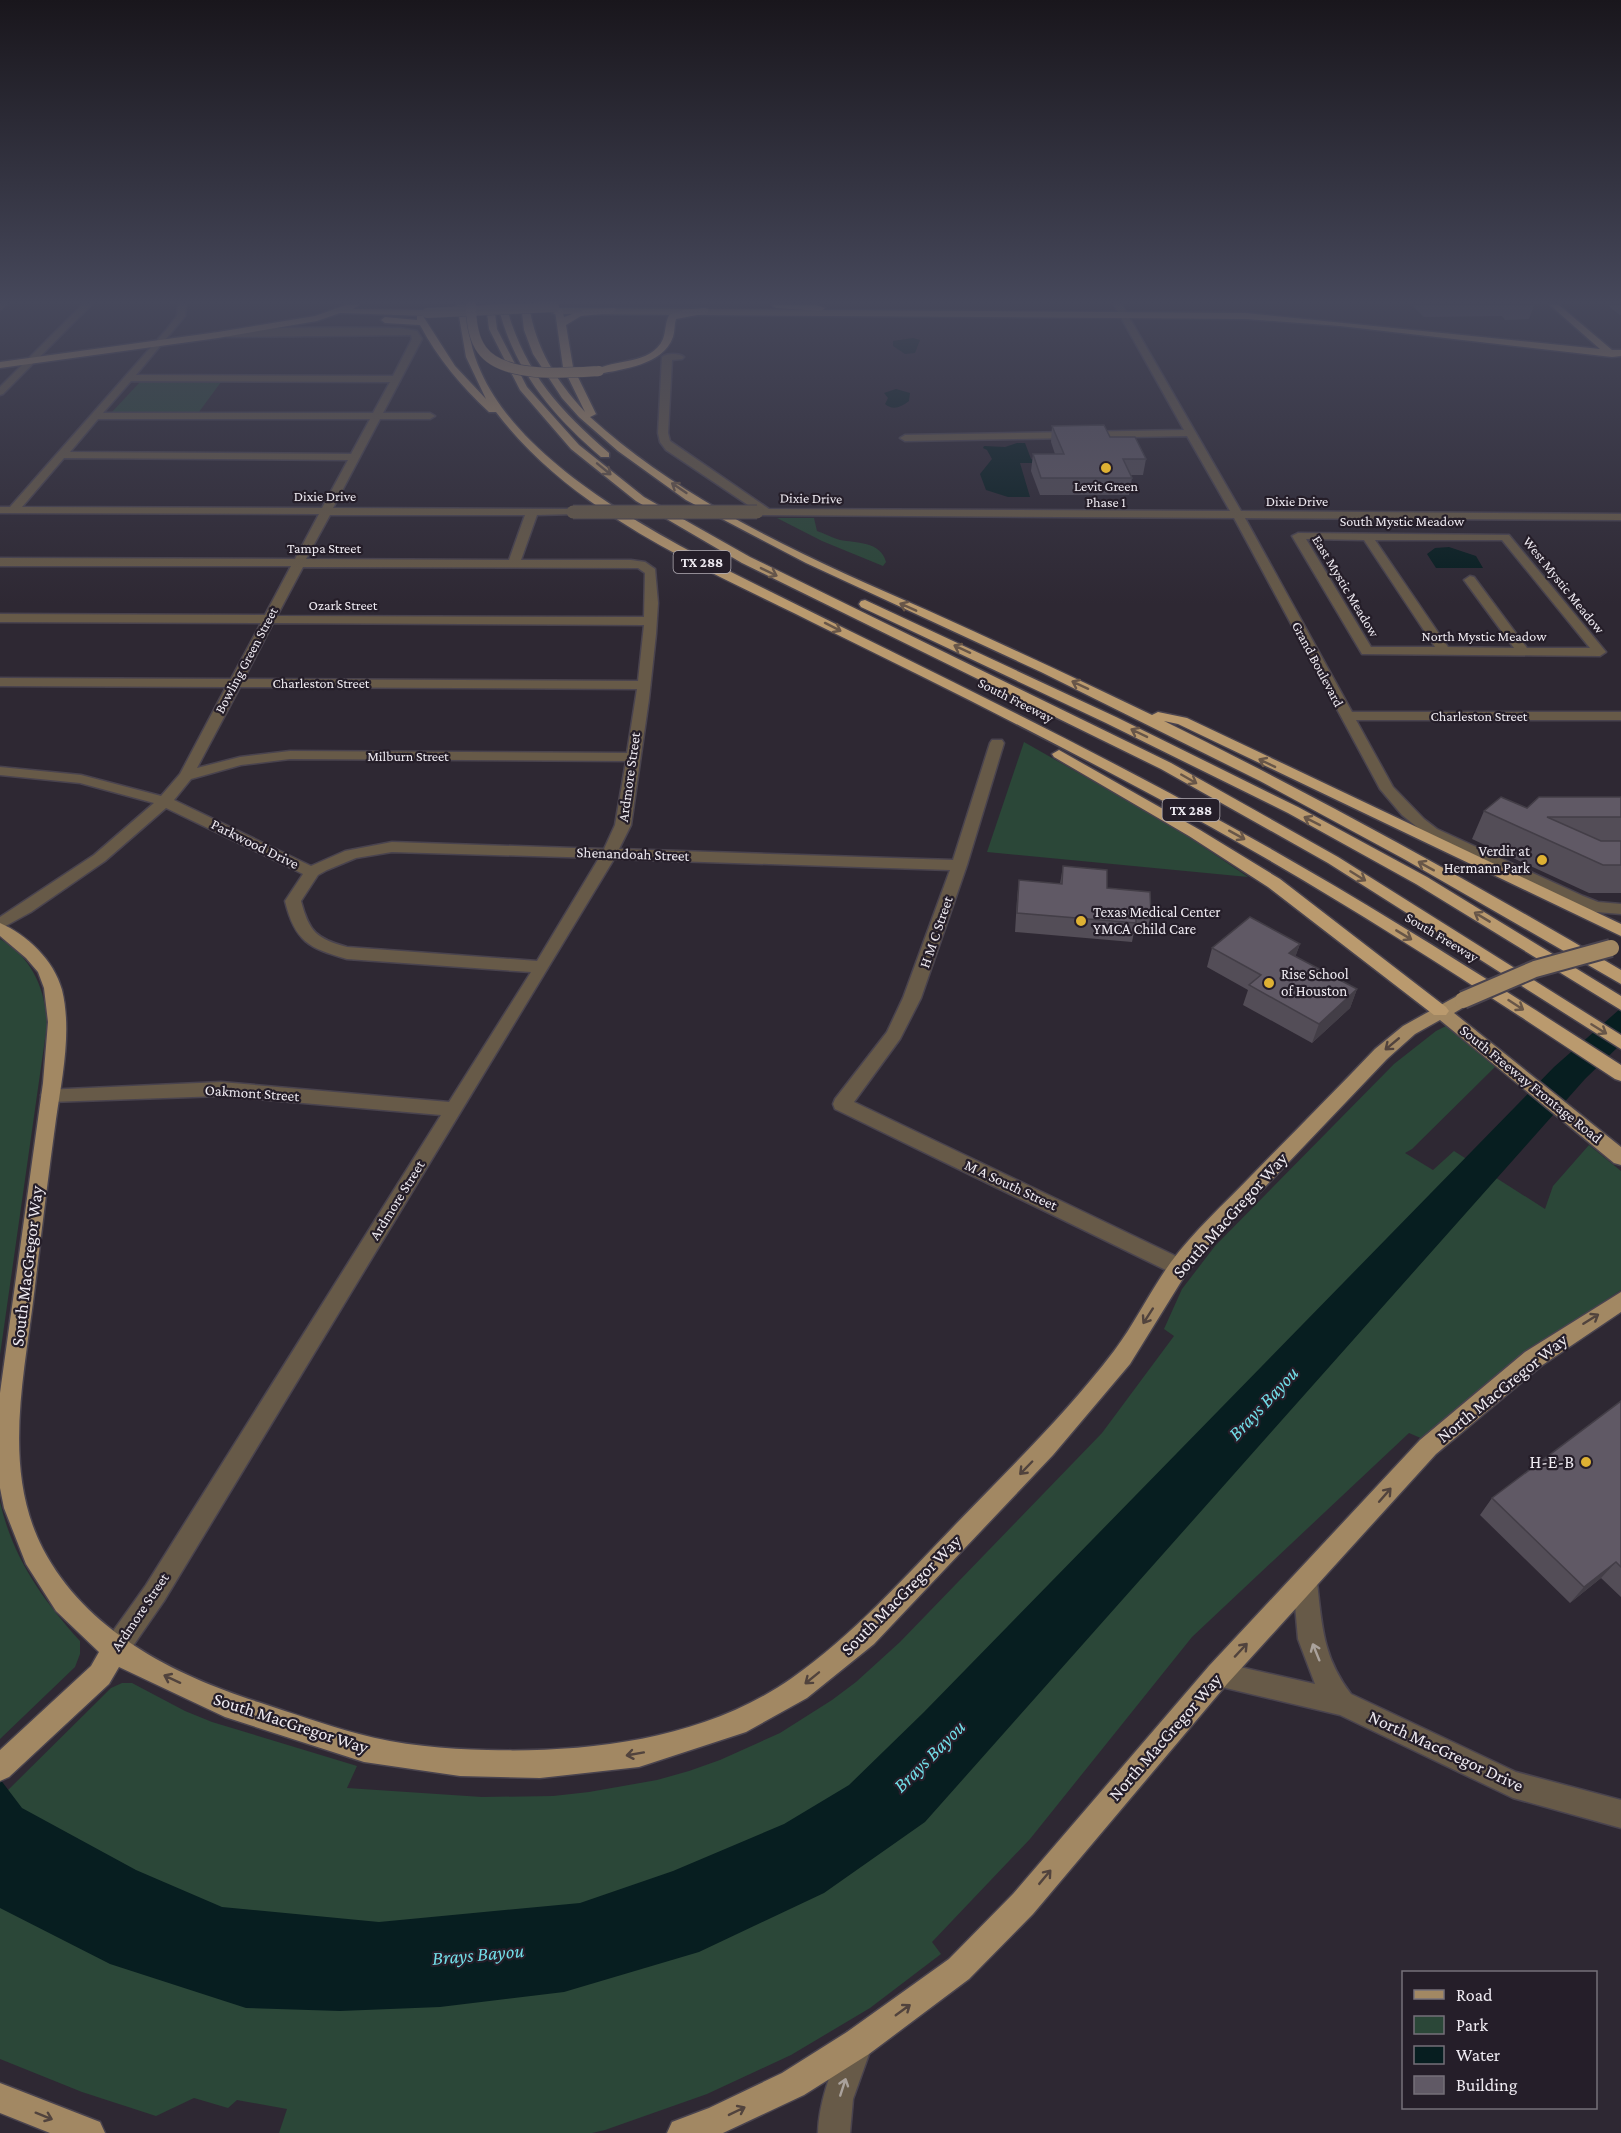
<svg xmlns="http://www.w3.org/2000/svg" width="1621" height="2133" viewBox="0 0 1621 2133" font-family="'Crimson Pro',serif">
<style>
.green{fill:#2b4738}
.water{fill:#071e20}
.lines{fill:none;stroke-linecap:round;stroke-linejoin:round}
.minor-casing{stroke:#49434e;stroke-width:3}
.major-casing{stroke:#49434e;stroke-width:3}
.highway-casing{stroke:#49434e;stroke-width:3}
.minor{fill:#675a48;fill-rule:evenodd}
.major{fill:#a28863;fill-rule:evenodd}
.highway{fill:#ba9a6e;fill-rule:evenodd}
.minor-bridge-casing{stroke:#49434e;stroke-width:15;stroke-linecap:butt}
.major-bridge-far1-casing{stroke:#49434e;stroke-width:11;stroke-linecap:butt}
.major-bridge-casing{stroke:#49434e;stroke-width:20;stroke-linecap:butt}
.highway-bridge-casing{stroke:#49434e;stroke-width:11;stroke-linecap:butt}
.minor-bridge{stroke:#675a48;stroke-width:13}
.major-bridge-far1{stroke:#a28863;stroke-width:10}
.major-bridge{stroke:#a28863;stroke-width:16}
.highway-bridge{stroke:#ba9a6e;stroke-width:10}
.wall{fill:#534d57}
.shaded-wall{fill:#433e47}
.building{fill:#605965;stroke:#433e47;stroke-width:1.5}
.oneway{stroke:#685648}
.oneway2{stroke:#51433d}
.oneway3{stroke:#aaa29c}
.poi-dot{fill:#deb133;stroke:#251e29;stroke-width:2}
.labels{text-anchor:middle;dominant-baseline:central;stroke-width:4.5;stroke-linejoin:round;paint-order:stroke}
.far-poi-label{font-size:14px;fill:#eeeaf1;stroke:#251e29}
.far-street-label{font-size:14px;fill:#eeeaf1;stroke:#251e29}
.shield{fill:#251e29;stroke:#b2adb5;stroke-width:1.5}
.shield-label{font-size:14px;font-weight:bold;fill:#eeeaf1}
.street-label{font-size:15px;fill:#eeeaf1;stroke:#251e29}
.poi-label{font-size:15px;fill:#eeeaf1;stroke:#251e29;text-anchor:start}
.near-street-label{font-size:18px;fill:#eeeaf1;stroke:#251e29}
.near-poi-label{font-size:18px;fill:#eeeaf1;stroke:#251e29;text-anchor:end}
.near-water-label{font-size:20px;font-style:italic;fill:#72dee8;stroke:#251e29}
</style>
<rect width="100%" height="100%" fill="#2e2833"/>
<path class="green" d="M140 382H221L199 412H112Z
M777 518H814L817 531C824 533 832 538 840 540 855 543 881 541 886 562L883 566 822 541Z
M1024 742 1177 829 1248 877 987 852Z
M0 939C33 959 45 988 47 1025L0 1355Z
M1446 1026 1495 1067 1412 1149 1405 1153 1433 1170 1454 1151 1545 1209 1553 1186 1589 1145 1621 1171V1290L1526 1354 1423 1439 1409 1433 1192 1637 1030 1839 932 1942 941 1954 870 2008 791 2055 707 2094 605 2130 592 2133H279L287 2109 237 2100 228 2108 194 2098 156 2116 82 2092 0 2059V1798L111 1688 122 1683H132L185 1711 212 1722 357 1766 347 1788 482 1797 553 1796 589 1792 657 1780 689 1771 720 1760 780 1733 832 1700 856 1682 900 1642 1102 1433 1174 1336 1164 1329 1182 1289 1215 1246 1394 1064 1436 1031Z
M0 1502C13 1558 42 1599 80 1641V1654L75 1667 0 1739Z"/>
<path class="water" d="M913 338 920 340 915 353 905 354 893 346V341Z
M896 389 910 393 909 401C901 407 893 411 885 404L888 398 884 393Z
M1017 443H1025L1031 459 1041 463H1020L1030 497H1008L986 490 980 474 992 459 987 450 983 448 984 446 1005 447Z
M1449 547 1476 556 1483 568H1436L1427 554 1435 548Z
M1621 1008V1044L1585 1079 925 1822 824 1893 699 1952 564 1992 440 2007 340 2011 246 2008 110 1964 0 1908V1779L22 1808 136 1870 222 1907 379 1922 580 1903 673 1871 784 1824 849 1785 924 1712 1554 1067Z"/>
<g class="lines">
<g class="minor-casing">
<path id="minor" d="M0 305H6L0 310Z
M82 305H91L3 394 0 395V387Z
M178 305H186L185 316 136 375 393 376 412 339 411 335 227 337 222 334C235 325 374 328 400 328L417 331 422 339 383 413H430L435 416 430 419H380L333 508 573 509 579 512 577 514 537 515 521 560H631L645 562 655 569 658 603 656 634 649 699 631 825 619 849 953 860 990 743 992 740H1002L1004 743 967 865 921 998 900 1039 854 1102 1186 1261 1189 1267 1186 1273 1179 1275 1172 1273 835 1109 833 1104 835 1099 887 1032 903 998 950 870 614 859 164 1601 124 1659 115 1663 106 1659 102 1650 106 1641 146 1585 441 1115 221 1096 50 1102 44 1100 41 1095 44 1090 221 1082 449 1102 531 972 347 959C309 948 295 942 285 901L303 874 166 808 105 861 31 912 0 929V917L94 855 154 803 80 783 0 775V767L81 775 161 796 180 774 226 687 0 686V678L231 679 261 623 0 622V614L265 615 291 566H0V558L295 559 319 514 0 513V507H10L167 329 177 316ZM131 381 390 382 373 413H103ZM98 419H370L351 454 70 452ZM64 458 348 460 322 508 22 507ZM330 515H525L509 560 306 559ZM303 567 638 568 645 573 644 617 277 616ZM273 623 644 625 638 681 244 679ZM240 687 637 689 627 753 290 751 240 757 197 768ZM290 759 626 761 615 825 604 849 392 842 345 851 311 866 174 800 191 779 241 765ZM392 852 599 858 537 961 347 947C317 939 309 932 301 901L318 875 327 870 356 858Z
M1114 305H1122L1241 511 1621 514V520L1245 518 1352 712H1621V720H1356L1393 787 1424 819 1437 829 1583 896 1598 902 1621 904V914L1596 912 1571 904 1427 835 1402 815 1380 789 1234 518 757 515 751 512 754 509 666 450 660 442 658 433 662 357C667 353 679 353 684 357L682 359 672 360 668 433 670 441 769 509 1230 511 1187 436 905 441 900 438 905 435 1184 430Z
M1298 533 1509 535 1606 652 1600 656 1362 654 1292 536ZM1306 539 1364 540 1435 647H1371ZM1375 540H1502L1590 648H1527L1474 577 1470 576 1464 580 1514 648 1448 647Z
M1305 1570 1314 1574 1317 1582C1322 1627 1323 1657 1351 1694L1516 1772 1621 1800V1828L1513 1798 1340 1715 1209 1684 1205 1675 1209 1666 1218 1662 1315 1684 1298 1639 1293 1582 1296 1574Z
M858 2028 869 2032 873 2043 853 2099 850 2133H818C819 2098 834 2065 847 2032Z"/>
</g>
<g class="major-casing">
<path id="major" d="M346 305H359L353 309 427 310 431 313 427 316 340 313 317 321 218 338 0 368V362L218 332 315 316Z
M1550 305H1559L1612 350H1621V356L1612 357 1340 326 1246 319 554 314 550 311 554 308 1246 313 1600 349Z
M0 923C27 935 54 960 62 990 72 1031 62 1078 56 1119 48 1177 41 1236 34 1294 24 1378 2 1470 43 1549 86 1631 174 1675 258 1702 292 1713 325 1725 359 1734 398 1745 447 1749 487 1750 590 1753 705 1739 792 1678 853 1635 903 1579 955 1525 1009 1469 1066 1414 1114 1351 1135 1323 1150 1291 1171 1262 1194 1231 1224 1204 1251 1176 1292 1134 1334 1092 1375 1049L1403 1026 1457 996H1469L1472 1000 1469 1004 1454 1013 1621 1147V1165L1614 1163 1440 1020 1415 1034 1387 1059 1221 1233 1187 1272 1130 1364 1053 1455 874 1644 807 1698 746 1732 639 1767 540 1778 460 1776 364 1762 225 1717 119 1667 109 1684 9 1777 0 1781V1750L91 1666 99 1652 56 1611 26 1564 4 1508 0 1488V1393L43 1083 48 1022 44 988 38 972 26 958 0 936Z
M1621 1292V1312L1541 1366 1436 1454 1227 1684 1033 1914 969 1979 869 2054 804 2095 723 2133H667L672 2122 709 2108 782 2073 847 2032 949 1959 1013 1894 1209 1666 1420 1440 1525 1352Z
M0 2083 100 2122 105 2133H50L0 2113Z"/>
</g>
<g class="highway-casing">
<path id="highway" d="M457 305H465C468 328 471 351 481 372 517 453 624 516 699 556 876 645 1055 729 1228 825 1363 899 1492 982 1621 1065V1081L1615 1079C1463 978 1311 879 1150 794 1044 737 936 683 828 630 714 572 576 518 496 412H489C461 386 438 359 420 325L385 323 381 320 385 317 417 320V316H423L455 366 486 399 466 357Z
M486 305H494L497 329 527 387 579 445 644 497 750 557 1171 763 1338 857 1621 1035V1049L1328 863 1161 769 742 563 636 501 571 449 520 390 489 329Z
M498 305H506C523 370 559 410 609 453V457H601C552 415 513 369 498 305Z
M521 305H529C536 349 555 379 585 412L563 367 555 311 562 309 564 317 584 310 615 308 616 310 612 313 581 316 566 325 573 367 596 414 590 417C687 505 810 559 929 611 1004 645 1078 679 1152 715L1158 712 1187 718 1621 924V936L1178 724 1164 721C1320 798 1472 882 1621 970V984L1404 859 1260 781 1041 672 806 563 686 500 618 451 579 417 562 398 533 354 524 330Z
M772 305H816L825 308 821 311 776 308Z
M705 308 708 309V313L676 319C674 325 675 331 673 337 663 365 623 369 599 374L594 371C614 358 651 366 663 339 666 331 665 323 669 315L683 310Z
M865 600 1116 717 1298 807 1427 877 1621 996V1010L1416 884 1288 813 1106 723 861 607 859 604 861 601Z
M1059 750 1200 830 1280 879 1446 1007 1449 1011 1446 1015H1434L1268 887 1189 836 1054 757 1052 754Z"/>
</g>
<use href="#minor" class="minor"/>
<use href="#major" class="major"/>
<use href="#highway" class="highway"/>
<g class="minor-bridge-casing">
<path id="minor-bridge" d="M573 512H757"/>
</g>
<g class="major-bridge-far1-casing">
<path id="major-bridge-far1" d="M427 313 554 307"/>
</g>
<g class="major-bridge-casing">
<path id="major-bridge" d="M1463 1000 1535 969 1611 948"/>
</g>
<g class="highway-bridge-casing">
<path id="highway-bridge" d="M471 305C471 320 473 338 482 350 503 379 568 373 599 371"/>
</g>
<use href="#minor-bridge" class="minor-bridge"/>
<use href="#major-bridge-far1" class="major-bridge-far1"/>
<use href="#major-bridge" class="major-bridge"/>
<use href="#highway-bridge" class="highway-bridge"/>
</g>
<path class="wall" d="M1412 305H1534L1529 319 1505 320 1502 316 1424 317Z
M1607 305H1621V315H1620Z
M1052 426 1110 437 1146 459 1143 475H1130L1132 478 1129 495H1040L1031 471 1033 454H1055L1051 442Z
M1621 797V893H1589L1472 839 1484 811 1527 808Z
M1063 866 1107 888 1151 915 1146 934 1134 932 1132 942 1015 932 1017 899 1019 880 1060 884Z
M1300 944 1295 957 1357 989 1350 1008 1312 1043 1243 1005 1248 990 1207 967 1212 948Z
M1621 1401V1597L1601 1578 1570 1603 1480 1515 1492 1498Z"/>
<path class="shaded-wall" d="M1300 944 1293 963 1289 953Z
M1357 989 1350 1008 1312 1043 1319 1024Z
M1616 1562 1601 1578 1570 1603 1584 1587Z"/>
<path class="building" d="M1104 425 1110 437H1135L1146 459H1123L1132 478H1041L1033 454H1064L1052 426Z
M1501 797 1527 808 1539 797H1621V817H1547L1601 841H1621V865H1603L1484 811Z
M1063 866 1107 870V888L1150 892 1151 915 1136 913V923L1017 913 1019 880 1062 884Z
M1250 917 1300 944 1289 953 1357 989 1319 1024 1249 985 1261 975 1212 948Z
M1621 1401V1567L1616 1562 1584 1587 1492 1498Z"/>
<defs><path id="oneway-shaft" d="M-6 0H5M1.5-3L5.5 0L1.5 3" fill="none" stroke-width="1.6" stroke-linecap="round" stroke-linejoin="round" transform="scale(1.5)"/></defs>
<g class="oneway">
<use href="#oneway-shaft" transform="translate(604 469) rotate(39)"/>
<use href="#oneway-shaft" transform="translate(679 488) rotate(-146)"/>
<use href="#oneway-shaft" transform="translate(769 572) rotate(26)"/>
<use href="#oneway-shaft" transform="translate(908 607) rotate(-156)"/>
<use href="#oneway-shaft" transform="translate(833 627) rotate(27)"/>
<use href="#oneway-shaft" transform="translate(962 649) rotate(-155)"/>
<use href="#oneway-shaft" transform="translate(1080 685) rotate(-155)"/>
<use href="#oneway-shaft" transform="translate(1139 733) rotate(-154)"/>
<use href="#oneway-shaft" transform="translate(1267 763) rotate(-154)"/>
<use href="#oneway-shaft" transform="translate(1189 779) rotate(30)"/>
<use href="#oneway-shaft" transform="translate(1312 821) rotate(-153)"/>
<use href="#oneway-shaft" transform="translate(1237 835) rotate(29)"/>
<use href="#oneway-shaft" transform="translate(1426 866) rotate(-151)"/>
<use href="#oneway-shaft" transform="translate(1358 876) rotate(32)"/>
<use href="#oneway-shaft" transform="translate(1482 917) rotate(-149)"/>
<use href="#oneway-shaft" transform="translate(1404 935) rotate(31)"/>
<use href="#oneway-shaft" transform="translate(1516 1005) rotate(33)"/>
<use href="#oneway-shaft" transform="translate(1599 1029) rotate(32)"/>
</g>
<g class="oneway2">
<use href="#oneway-shaft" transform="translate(1392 1044) rotate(140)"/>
<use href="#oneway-shaft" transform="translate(1148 1316) rotate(123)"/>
<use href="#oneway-shaft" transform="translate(1591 1319) rotate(-32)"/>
<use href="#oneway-shaft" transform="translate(1026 1468) rotate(134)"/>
<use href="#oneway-shaft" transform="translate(1385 1495) rotate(-49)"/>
<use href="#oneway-shaft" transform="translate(1241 1650) rotate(-47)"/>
<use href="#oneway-shaft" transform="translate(812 1678) rotate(141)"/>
<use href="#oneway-shaft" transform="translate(172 1679) rotate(-155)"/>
<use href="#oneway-shaft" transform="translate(635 1754) rotate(170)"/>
<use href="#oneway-shaft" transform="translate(1045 1877) rotate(-50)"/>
<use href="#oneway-shaft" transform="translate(903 2010) rotate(-36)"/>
<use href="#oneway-shaft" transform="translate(737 2111) rotate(-26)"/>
<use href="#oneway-shaft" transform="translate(44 2116) rotate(22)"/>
</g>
<g class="oneway3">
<use href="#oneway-shaft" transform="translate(1316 1652) rotate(-112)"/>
<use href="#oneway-shaft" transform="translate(843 2087) rotate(-72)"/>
</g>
<linearGradient id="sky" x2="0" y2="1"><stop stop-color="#19161c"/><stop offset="0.5" stop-color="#46485b"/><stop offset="1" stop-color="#46485b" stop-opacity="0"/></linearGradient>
<rect width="1621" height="604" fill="url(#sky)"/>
<g class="poi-dot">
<circle cx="1106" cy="468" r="6"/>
<circle cx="1542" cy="860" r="6"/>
<circle cx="1081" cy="921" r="6"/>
<circle cx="1269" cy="983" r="6"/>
<circle cx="1586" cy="1462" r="6"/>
</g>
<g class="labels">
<g class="far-poi-label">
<text x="1106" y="486">Levit Green<tspan x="1106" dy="16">Phase 1</tspan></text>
</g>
<g class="far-street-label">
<text x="325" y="496">Dixie Drive</text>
<text transform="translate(811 498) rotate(1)">Dixie Drive</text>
<text x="1297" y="501">Dixie Drive</text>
<text x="1402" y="521">South Mystic Meadow</text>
<text x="324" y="548">Tampa Street</text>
<text transform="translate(1564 585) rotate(51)">West Mystic Meadow</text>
<text transform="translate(1346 586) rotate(59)">East Mystic Meadow</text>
<text x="343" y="605">Ozark Street</text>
<text x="1484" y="636">North Mystic Meadow</text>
<text transform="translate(246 660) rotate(-62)">Bowling Green Street</text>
<text transform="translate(1318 664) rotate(62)">Grand Boulevard</text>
<text x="321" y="683">Charleston Street</text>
<text transform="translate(1016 700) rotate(27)">South Freeway</text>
<text x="1479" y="716">Charleston Street</text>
<text x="408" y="756">Milburn Street</text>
<text transform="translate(1442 937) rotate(31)">South Freeway</text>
</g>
<g class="shield">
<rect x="673.5" y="551" width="57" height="22" rx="4.5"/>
<rect x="1162.5" y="799" width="57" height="22" rx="4.5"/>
</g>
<g class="shield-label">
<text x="702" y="562">TX 288</text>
<text x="1191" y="810">TX 288</text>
</g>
<g class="street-label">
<text transform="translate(629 777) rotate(-82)">Ardmore Street</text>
<text transform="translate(255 844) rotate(26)">Parkwood Drive</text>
<text transform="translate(633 854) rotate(2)">Shenandoah Street</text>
<text transform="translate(936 932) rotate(-71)">H M C Street</text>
<text transform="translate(1531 1084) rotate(39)">South Freeway Frontage Road</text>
<text transform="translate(252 1093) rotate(4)">Oakmont Street</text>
<text transform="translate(1011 1185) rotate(25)">M A South Street</text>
<text transform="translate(397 1200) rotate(-58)">Ardmore Street</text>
<text transform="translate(140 1612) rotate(-56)">Ardmore Street</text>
</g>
<g class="poi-label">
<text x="1530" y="851" text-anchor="end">Verdir at<tspan x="1530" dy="17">Hermann Park</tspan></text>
<text x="1093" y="912">Texas Medical Center<tspan x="1093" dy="17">YMCA Child Care</tspan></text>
<text x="1281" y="974">Rise School<tspan x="1281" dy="17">of Houston</tspan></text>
</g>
<g class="near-street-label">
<text transform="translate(1230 1215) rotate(-48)">South MacGregor Way</text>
<text transform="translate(27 1266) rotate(-83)">South MacGregor Way</text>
<text transform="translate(1502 1388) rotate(-39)">North MacGregor Way</text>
<text transform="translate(901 1595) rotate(-45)">South MacGregor Way</text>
<text transform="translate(291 1723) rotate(18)">South MacGregor Way</text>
<text transform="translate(1165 1737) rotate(-49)">North MacGregor Way</text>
<text transform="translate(1446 1751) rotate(25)">North MacGregor Drive</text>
</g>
<g class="near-poi-label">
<text x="1574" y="1462">H-E-B</text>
</g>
<g class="near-water-label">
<text transform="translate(1263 1403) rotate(-47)">Brays Bayou</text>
<text transform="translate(929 1756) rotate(-45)">Brays Bayou</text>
<text transform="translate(478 1954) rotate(-5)">Brays Bayou</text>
</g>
</g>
<rect x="1402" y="1971" width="195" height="138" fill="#251e29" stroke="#757079" stroke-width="1.5"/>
<rect x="1414" y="1990" width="30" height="9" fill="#a28863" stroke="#757079" stroke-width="1.5"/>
<text x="1456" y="2001" font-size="18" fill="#eeeaf1">Road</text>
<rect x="1414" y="2016" width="30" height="18" fill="#2b4738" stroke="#757079" stroke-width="1.5"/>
<text x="1456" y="2031" font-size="18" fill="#eeeaf1">Park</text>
<rect x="1414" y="2046" width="30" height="18" fill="#071e20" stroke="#757079" stroke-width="1.5"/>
<text x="1456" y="2061" font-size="18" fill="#eeeaf1">Water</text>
<rect x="1414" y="2076" width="30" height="18" fill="#605965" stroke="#757079" stroke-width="1.5"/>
<text x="1456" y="2091" font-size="18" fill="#eeeaf1">Building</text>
</svg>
